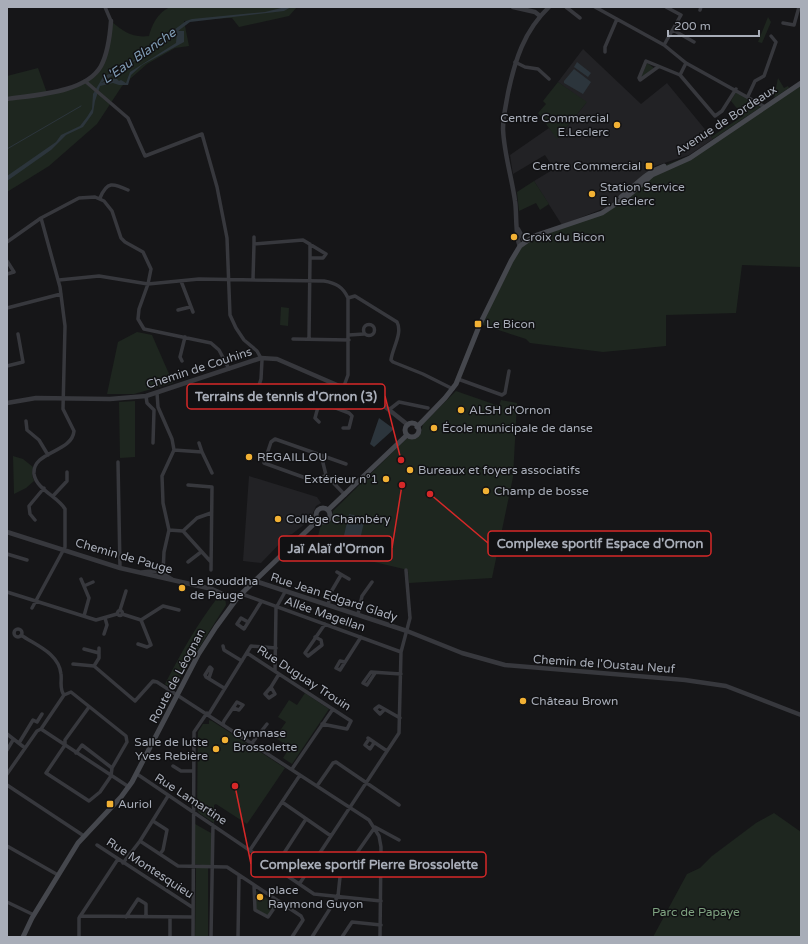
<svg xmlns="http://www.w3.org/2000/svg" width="808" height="944" viewBox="0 0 808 944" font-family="'Varela Round',sans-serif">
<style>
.built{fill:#222225}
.green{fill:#1e261f}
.water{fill:#2c353c;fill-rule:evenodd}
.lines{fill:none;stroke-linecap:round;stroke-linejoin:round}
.stream{stroke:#2c353c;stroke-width:1}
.minor{stroke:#37383d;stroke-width:3.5}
.tertiary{stroke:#37383d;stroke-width:4.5}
.secondary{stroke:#45474d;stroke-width:5}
.poi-dot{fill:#f2b134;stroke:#111113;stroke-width:1.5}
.labels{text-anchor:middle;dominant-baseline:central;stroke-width:3;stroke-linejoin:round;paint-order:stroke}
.poi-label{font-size:12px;fill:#a8adb8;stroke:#111113;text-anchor:start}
.street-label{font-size:12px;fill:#a8adb8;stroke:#111113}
.park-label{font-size:12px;fill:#7fa381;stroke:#111113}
.water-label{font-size:13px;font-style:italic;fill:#7f9bb3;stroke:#111113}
.leader{fill:none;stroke:#d62828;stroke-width:1.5}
.callout-dot{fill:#d62828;stroke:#111113;stroke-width:1.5}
.callout{fill:#111113;stroke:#d62828;stroke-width:1.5}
.callout-label{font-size:13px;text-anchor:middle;font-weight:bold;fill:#a8adb8}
</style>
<rect width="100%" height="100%" fill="#161618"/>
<path class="built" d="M583 49 641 104 667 83 713 139 689 155 655 166 620 198 607 207 562 225 534 181 554 169 545 155 513 174 510 155 549 128 558 138 586 103 558 82Z
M249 476 317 497 321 503 316 506 310 520 292 534 288 535 261 563 243 561Z"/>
<path class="green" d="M172 7H297L289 16 239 27 232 18H228L184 21 189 46 175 48 147 64 122 86 97 124 49 166 7 192V76L38 68 47 93C62 90 86 84 96 72 107 60 109 36 111 21 124 32 132 38 149 36 152 24 160 9 172 7Z
M768 17 771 22 762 43 758 42Z
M647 63 654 68 643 78 641 77Z
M778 78 784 88 788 86 789 88 774 98Z
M558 82 587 102 557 139 538 113 546 104 543 101Z
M801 83V267L742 265 736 313 666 315V346L603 352 530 343 526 339 480 324 511 261 525 242 590 217 609 207 655 169 692 155Z
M736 92 761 104V107L713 139 711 137 743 116 731 101Z
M534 181 549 204 540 210 536 203 519 211 517 192Z
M281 307 289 308 288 326 280 325Z
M137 332 152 335 173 383 134 394H107L118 342Z
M456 391 499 406 501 400 517 403 513 477 492 578 409 583 408 570 315 548 321 524C330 524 332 520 333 511L406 439 417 437 421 432 423 424Z
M135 401V457L120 458 119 402Z
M13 456 23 459 33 467 32 475 34 481 26 488 14 494Z
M218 597C224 598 226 599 226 605L173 689 165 684C181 653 197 624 218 597Z
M305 693 329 709 292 764 283 758 290 747 275 738 286 722 278 717 289 700 297 705Z
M209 720 212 721 285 768 247 824 216 804 214 805V823L199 813 197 809 198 732 203 724H209Z
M774 813 801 832V937H653L687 874 700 868 712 856 756 823Z
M195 824 211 833V864L209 866 195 864Z
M196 868H208V937H195Z
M255 890 276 905 269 916 255 909Z"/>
<path class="water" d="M285 7H291L284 11 190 22 178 31H184V42L142 65 131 75 128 85H119L113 83 100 86 95 101 93 113 83 127 66 135 51 150 7 181V176L56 142 61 135 80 126 87 117 92 109 93 94 103 77 127 65 186 21 192 19 265 12ZM177 32 176 43 130 72 126 83 121 80 119 81 116 78 101 83 148 52 168 35Z
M577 62 591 73 588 77 574 67Z
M574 69 591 82 583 94 564 83V81Z
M379 418 394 429 374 447 370 444Z
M349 514 365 518 358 548 342 544Z"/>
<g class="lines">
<path class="stream" d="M159 46 176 36
M7 149 81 106"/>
<path class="minor" d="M105 7 111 21
M566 7 580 18
M595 7 664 45 686 63 765 107
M700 10 701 7
M783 23 794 25 799 7
M673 30 694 42
M664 45 681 15 666 7
M605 52V47L617 19
M515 62 525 67 538 69 549 79
M686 63 680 75 715 116 722 111 736 89
M658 67 640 80 639 78 646 61 680 75
M85 81 128 118 145 156 202 134 217 187 227 238 230 315 236 328 244 340 257 351 262 360 261 379 258 389 255 393
M748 96 755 81 764 76 776 42 771 36
M100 198C107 181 113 183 128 190
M7 242 41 218 79 198 95 197 104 201 112 211 121 238 125 242 143 252 151 269 148 284 139 309 138 319 144 329 211 343 219 350 229 369
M254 244V237
M310 258V244
M7 261 14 272 7 274
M253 279 254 244 303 240 326 254 323 258H310L309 339
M59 280 99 276 148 284 199 279 324 281C336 283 343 287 348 298V375L336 408 323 405 318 407 315 418 319 422
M181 281 193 312
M348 298 355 296 397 322C403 333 392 349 391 360L393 362 423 374 453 389
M7 308 61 294
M178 310 190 307
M363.5 330a5.5 5.5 0 1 1 11 0a5.5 5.5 0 1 1-11 0Z
M349 335 364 334
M293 339 349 340
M182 361 180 357 185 337
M7 366 23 362 18 334
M458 379 502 395 505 393 509 371
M157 393 158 407 172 439 174 450 162 476 163 503 169 530 164 552 163 573
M146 396 147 403 154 410 153 443
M336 408 349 413 352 416 349 428H343
M390 409 399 402 428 408
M26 421 27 430 39 440 48 455
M199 443 202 452
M174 450 202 452 212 473
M321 455 326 475
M118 462 120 568
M188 485 212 487 211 570
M345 495 326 475 314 481 264 463 271 442 275 439 346 464
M53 496 67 481V472
M35 520 30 514 29 506 44 488
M169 530 183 531 197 518 211 513
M183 531 211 562
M7 554 27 560
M188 562 201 552
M142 572C154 570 162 572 172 579
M337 572 349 579
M81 579 89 598 84 616
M84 586 93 582
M7 592 96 620 117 614
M242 594 401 652
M328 605 331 592 341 575
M32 608 65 547V509C58 497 36 489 34 474 32 451 72 453 74 431L63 409 65 326 60 287 41 218
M120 610 126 591
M117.5 613a2.5 2.5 0 1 1 5 0a2.5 2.5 0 1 1-5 0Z
M122 614 141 620
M358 614 362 596 372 582
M141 620 163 606 179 610
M248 622 241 618 237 624 244 629 261 602
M14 633a4 4 0 1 1 8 0a4 4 0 1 1-8 0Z
M104 634 107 625 105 618
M21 635C35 645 59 653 61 674 62 682 59 688 64 695
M315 637 321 640 322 645 308 656 305 653 325 624
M138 644 147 647 151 645 141 620
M223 646 224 650 242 661
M84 649 99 653
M247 653 351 721 347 729 322 724
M345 662 340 661 336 668 340 670 361 637
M73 664 94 666 135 701 153 681 157 682 369 820 379 836 381 847 380 937
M94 666 99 658V648
M275 671 276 608 285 592
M375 673 367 685 363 683 371 672 401 674
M209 678 212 669 210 667 205 675 206 677 224 688
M271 687 265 694 269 698 275 694 271 687 279 674
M384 710 380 714 375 709 379 706 400 718
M209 714 251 646 276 648
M223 724 224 721 237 702 243 705 239 710 233 708
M41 729 64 695 71 692 126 736 127 742 112 768 111 776 100 792 89 801 46 773 65 745V740L89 707
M41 729 129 787
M7 734 25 748
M368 738 387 751
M369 739 365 745 370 749 374 743
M19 743 33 720 37 722 42 714
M252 743 267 724
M7 750 13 740
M76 753 82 745 112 768
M173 766 181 771H193
M292 769 333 709
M7 774 37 731 41 729
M137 774 314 894 381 901
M7 785 84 836
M317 786 333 763 336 762 399 805
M282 802 331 836
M153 821 167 830 163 850 160 854
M140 841 178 866 227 867 301 916 303 920 292 937
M97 845 192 907
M7 846 58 875
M250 850 300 775
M123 863 140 841 168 796
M275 867 306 819
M300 883 399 733 401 652 410 618 406 570
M254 885 255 910 268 917 279 901
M7 902 34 915
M80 916 193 917
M126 917 138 899 146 904V917
M79 937V918L118 859
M170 937V917
M193 937 194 732 207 713
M211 937 213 825
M238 937 239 876
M312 937 338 896 340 877 375 827 399 840
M342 937 352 922 381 925"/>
<path class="tertiary" d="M513 7 535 12 540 16
M7 99C34 95 86 93 101 66 108 53 110 35 111 21
M518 229 525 242
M520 246C515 238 517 213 515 201 512 178 504 154 503 129 503 117 506 105 508 93 515 60 524 31 549 7
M7 403 36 398 110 399 146 396 261 358 277 359 383 405 408 425
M7 532 120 568 212 589 227 596 234 601
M255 581 407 631 462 653 505 665 685 680 726 686 801 715"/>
<path class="secondary" d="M621 197C635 186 646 172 664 166
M405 430a7 7 0 1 1 14 0a7 7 0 1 1-14 0Z
M417 427 445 398 456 384 480 324 511 261 520 246 534 236 602 213 629 195 652 175 690 158 801 83
M316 515a7 7 0 1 1 14 0a7 7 0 1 1-14 0Z
M328 510 407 435
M23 937 32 918 78 843 121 797 132 782 198 655 216 627 238 597 318 520"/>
</g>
<g class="poi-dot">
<circle cx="617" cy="125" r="4"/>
<rect x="645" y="162" width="8" height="8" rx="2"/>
<circle cx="592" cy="194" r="4"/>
<circle cx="514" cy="237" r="4"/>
<rect x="474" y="320" width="8" height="8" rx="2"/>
<circle cx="461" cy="410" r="4"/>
<circle cx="434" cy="428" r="4"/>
<circle cx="249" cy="457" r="4"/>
<circle cx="410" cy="470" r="4"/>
<circle cx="386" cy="479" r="4"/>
<circle cx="486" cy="491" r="4"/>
<circle cx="278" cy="519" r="4"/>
<circle cx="182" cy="588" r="4"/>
<circle cx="523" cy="701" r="4"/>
<circle cx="225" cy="740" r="4"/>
<circle cx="216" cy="749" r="4"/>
<rect x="106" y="800" width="8" height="8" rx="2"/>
<circle cx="260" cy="897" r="4"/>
</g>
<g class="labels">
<g class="poi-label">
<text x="609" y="118" text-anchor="end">Centre Commercial<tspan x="609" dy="14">E.Leclerc</tspan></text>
<text x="641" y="166" text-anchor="end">Centre Commercial</text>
<text x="600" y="187">Station Service<tspan x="600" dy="14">E. Leclerc</tspan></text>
<text x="522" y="237">Croix du Bicon</text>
<text x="486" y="324">Le Bicon</text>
<text x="469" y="410">ALSH d'Ornon</text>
<text x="442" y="428">École municipale de danse</text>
<text x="257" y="457">REGAILLOU</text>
<text x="418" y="470">Bureaux et foyers associatifs</text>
<text x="378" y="479" text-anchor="end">Extérieur n°1</text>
<text x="494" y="491">Champ de bosse</text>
<text x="286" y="519">Collège Chambéry</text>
<text x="190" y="581">Le bouddha<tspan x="190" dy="14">de Pauge</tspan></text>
<text x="531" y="701">Château Brown</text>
<text x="233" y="733">Gymnase<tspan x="233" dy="14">Brossolette</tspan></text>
<text x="208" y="742" text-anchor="end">Salle de lutte<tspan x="208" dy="14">Yves Rebière</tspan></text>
<text x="118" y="804">Auriol</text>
<text x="268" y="890">place<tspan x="268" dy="14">Raymond Guyon</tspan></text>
</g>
<g class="street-label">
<text transform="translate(726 120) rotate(-33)">Avenue de Bordeaux</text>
<text transform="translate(199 368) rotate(-18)">Chemin de Couhins</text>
<text transform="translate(124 556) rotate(16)">Chemin de Pauge</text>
<text transform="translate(334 597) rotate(18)">Rue Jean Edgard Glady</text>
<text transform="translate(325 614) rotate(19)">Allée Magellan</text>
<text transform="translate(604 664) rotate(4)">Chemin de l'Oustau Neuf</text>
<text transform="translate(177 676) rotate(-62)">Route de Léognan</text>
<text transform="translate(304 678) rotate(33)">Rue Duguay Trouin</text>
<text transform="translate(191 799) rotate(33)">Rue Lamartine</text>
<text transform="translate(150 868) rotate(33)">Rue Montesquieu</text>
</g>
<g class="park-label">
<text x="696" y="912">Parc de Papaye</text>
</g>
<g class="water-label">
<text transform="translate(139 56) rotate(-35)">L'Eau Blanche</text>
</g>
</g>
<path class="leader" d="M401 460L385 396M430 494L488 543M402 485L392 548M235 786L251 864"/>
<g class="callout-dot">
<circle cx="401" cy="460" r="4"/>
<circle cx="430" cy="494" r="4"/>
<circle cx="402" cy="485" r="4"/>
<circle cx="235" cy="786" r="4"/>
</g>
<g class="callout">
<rect x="187" y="384" width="198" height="25" rx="4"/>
<rect x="488" y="531" width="223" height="25" rx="4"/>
<rect x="279" y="536" width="113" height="25" rx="4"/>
<rect x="251" y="852" width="235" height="25" rx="4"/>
</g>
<g class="callout-label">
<text x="286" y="401">Terrains de tennis d'Ornon (3)</text>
<text x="600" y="548">Complexe sportif Espace d'Ornon</text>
<text x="336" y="553">Jaï Alaï d'Ornon</text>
<text x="369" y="869">Complexe sportif Pierre Brossolette</text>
</g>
<rect width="808" height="944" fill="none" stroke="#a8adb8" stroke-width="16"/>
<path d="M668 30v6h91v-6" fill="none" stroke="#a8adb8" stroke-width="2"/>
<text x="674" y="30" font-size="12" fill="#a8adb8" stroke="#111113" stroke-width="3" paint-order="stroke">200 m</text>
</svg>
